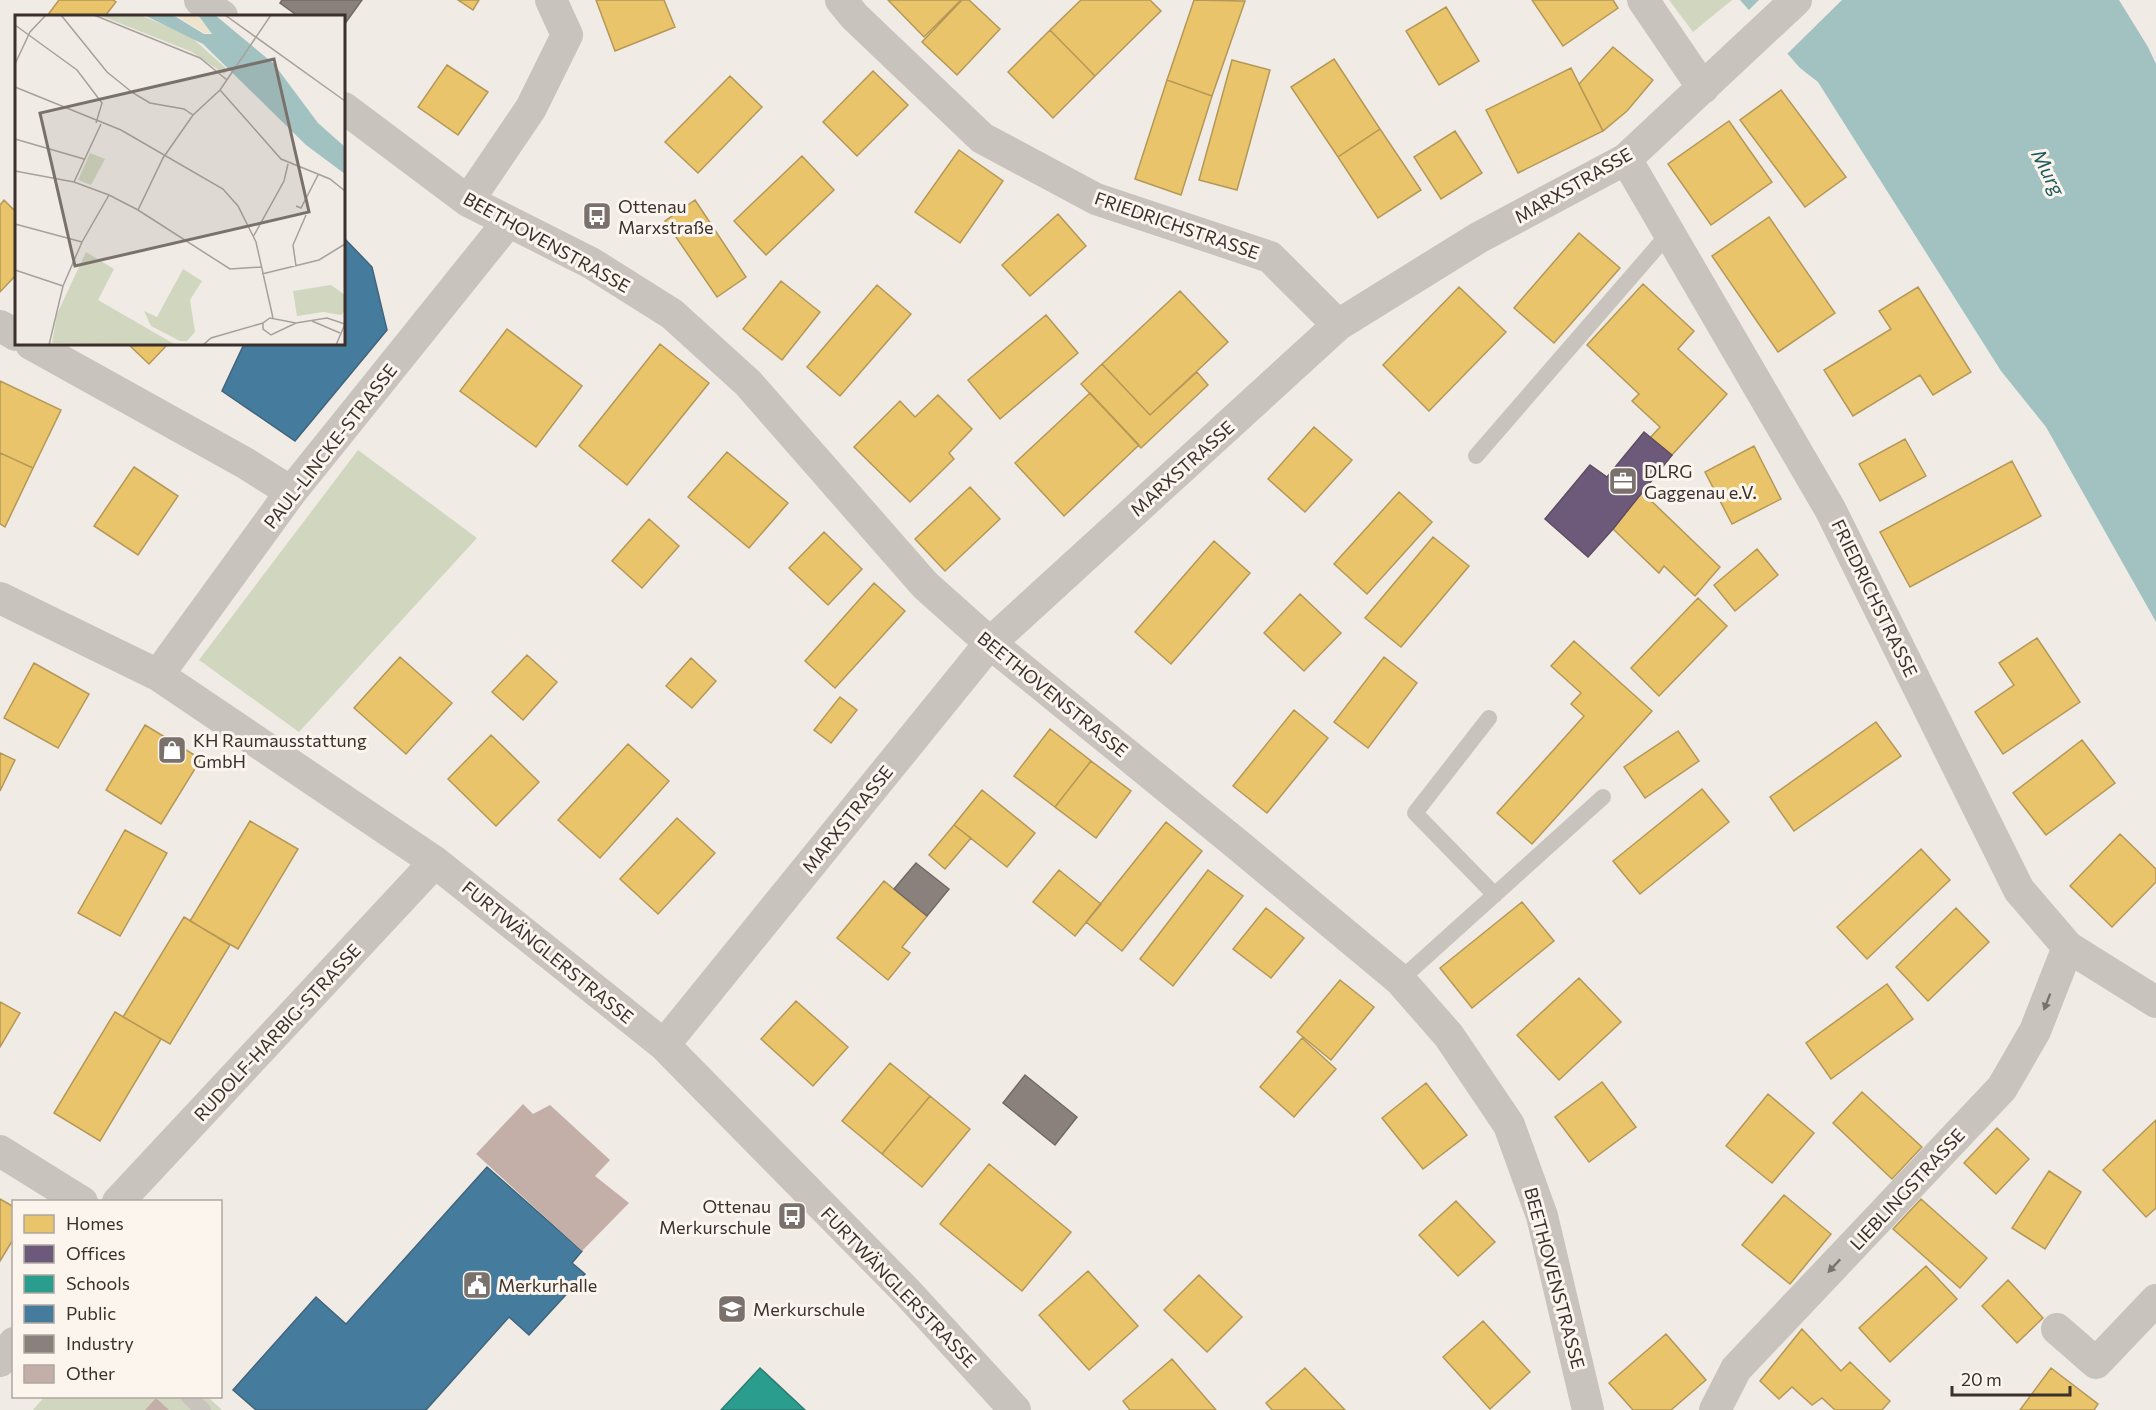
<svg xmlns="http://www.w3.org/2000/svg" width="2156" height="1410" viewBox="0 0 2156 1410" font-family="Commissioner,sans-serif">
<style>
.green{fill:#d1d6bf}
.water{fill:#a1c2c1}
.pier{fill:#f0ebe5}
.homes{fill:#e9c46a;stroke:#b59857;stroke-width:1.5}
.offices{fill:#6d597a;stroke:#5e4d62;stroke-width:1.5}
.schools{fill:#2a9d8f;stroke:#2f7c71;stroke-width:1.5}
.public{fill:#457b9d;stroke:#42647b;stroke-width:1.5}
.industry{fill:#8a817c;stroke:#726964;stroke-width:1.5}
.building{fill:#c3afa7}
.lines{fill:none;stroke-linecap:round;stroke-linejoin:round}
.service{stroke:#c9c3be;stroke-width:16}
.minor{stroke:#c9c3be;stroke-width:32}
.oneway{fill:#7b726d}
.labels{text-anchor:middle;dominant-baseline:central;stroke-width:6;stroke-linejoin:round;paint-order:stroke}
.street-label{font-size:18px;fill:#3b302b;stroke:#fbf5ee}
.poi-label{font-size:18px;fill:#3b302b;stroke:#fbf5ee;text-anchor:start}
.water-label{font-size:20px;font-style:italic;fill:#1f5a5e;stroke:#fbf5ee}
.inset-road{fill:none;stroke:#a8a09b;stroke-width:1.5}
.view{fill:#7a716c;fill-opacity:0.15;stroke:#7a716c;stroke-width:3}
.inset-edge{fill:none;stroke:#3b302b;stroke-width:3}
</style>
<rect width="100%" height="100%" fill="#f0ebe5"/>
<path class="green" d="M1669 0H1732L1693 32Z
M358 450 477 538 299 732 199 660Z
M45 1396 208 1397 222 1410H33Z"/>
<path class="water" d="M1740 0H2119L2148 47 2156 64V622L2046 427 2001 371 1818 82 1800 68Z"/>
<path class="pier" d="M1759 0H1842L1785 56 1747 12Z"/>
<path class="homes" d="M59 0H113L116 2 105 16H47Z
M458 0H479L473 10Z
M596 0H664L675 27 615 51Z
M888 0H961L924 37Z
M962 0H969L1000 29 957 75 922 42Z
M1081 0H1150L1161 11 1095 76 1050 30Z
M1194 0 1245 1 1212 96 1167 80Z
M1532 0H1613L1618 8 1563 46Z
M1446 7 1479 61 1439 85 1406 31Z
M1050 30 1095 76 1053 118 1008 72Z
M1613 47 1653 80 1627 111 1603 131 1579 84Z
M1334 59 1380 129 1338 157 1291 87Z
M1232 60 1270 70 1237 190 1199 180Z
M447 65 488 92 458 135 418 107Z
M1571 68 1603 131 1518 173 1486 110Z
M873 71 908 105 857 156 823 122Z
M730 76 762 107 698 173 665 142Z
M1167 80 1212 96 1181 195 1135 179Z
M1781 90 1846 177 1805 207 1740 120Z
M1729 121 1772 182 1711 225 1668 164Z
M1380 129 1421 190 1378 218 1338 157Z
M1455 131 1482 173 1441 199 1414 157Z
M959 150 1003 181 960 243 915 212Z
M802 156 834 190 766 255 734 221Z
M4 200 16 212V275L0 292V205Z
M695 200 746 277 717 297 665 221Z
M1058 214 1086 246 1030 296 1002 265Z
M1769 217 1835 313 1778 352 1712 256Z
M1579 233 1620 268 1554 343 1514 308Z
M781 281 820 312 782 360 743 329Z
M1643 284 1694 331 1678 349 1727 394 1672 455 1650 438 1660 427 1632 401 1639 394 1587 345Z
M877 285 911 314 840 396 807 367Z
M1459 287 1506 332 1429 411 1383 365Z
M1918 287 1971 372 1933 395 1920 375 1853 416 1824 370 1891 329 1879 311Z
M1180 291 1228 342 1150 415 1102 364Z
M1046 315 1078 353 1000 419 968 380Z
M507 329 582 386 536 447 460 391Z
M128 344H168L149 364Z
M660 344 709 383 627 485 579 446Z
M1102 364 1150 415 1197 372 1208 385 1141 448 1081 384Z
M0 381 61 410 33 468 0 453Z
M1090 393 1139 445 1064 516 1015 463Z
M938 395 972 429 949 453 954 459 910 502 854 447 900 401 915 417Z
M1314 427 1352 460 1305 512 1268 479Z
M1905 439 1926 476 1880 501 1859 464Z
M1754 446 1781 499 1732 524 1705 472Z
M727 452 788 503 749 548 688 497Z
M0 453 33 468 5 527 0 524Z
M2012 461 2041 516 1910 587 1880 532Z
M134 467 178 496 138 555 94 526Z
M970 487 1000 519 945 571 915 539Z
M1399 492 1432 522 1367 594 1334 564Z
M1642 492 1720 567 1695 596 1664 566 1659 573 1613 529Z
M649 519 679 546 642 588 612 561Z
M824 532 862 569 828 605 789 568Z
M1433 537 1469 566 1401 647 1365 618Z
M1214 541 1250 573 1171 664 1135 632Z
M1757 549 1778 575 1735 611 1714 585Z
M874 583 905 611 835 688 805 661Z
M1300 594 1341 633 1304 671 1264 633Z
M1698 598 1727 626 1659 696 1631 668Z
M2037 638 2080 702 2003 754 1975 712 2014 685 1999 663Z
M1574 641 1652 711 1532 844 1497 813 1584 716 1571 704 1581 693 1551 666Z
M527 655 557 682 523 720 492 692Z
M400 657 452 703 406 754 354 708Z
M1384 657 1417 683 1368 748 1334 722Z
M691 658 716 681 692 708 666 686Z
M34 663 89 694 58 748 4 718Z
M840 697 857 710 831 743 814 730Z
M1294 710 1328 738 1267 813 1233 786Z
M1876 722 1901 756 1794 831 1770 797Z
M145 725 201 759 161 824 106 790Z
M1050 729 1091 761 1055 807 1014 776Z
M1678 731 1699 761 1645 798 1624 767Z
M491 735 539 782 496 826 448 779Z
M2082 740 2115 783 2046 835 2013 793Z
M628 744 669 781 600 858 558 820Z
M0 753 15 760 0 791Z
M1091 761 1131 791 1096 838 1055 807Z
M1702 789 1729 822 1640 894 1613 861Z
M982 790 1035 833 1007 867 954 825Z
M677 818 715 853 658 914 620 879Z
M250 821 298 849 238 949 190 921Z
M1166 822 1202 851 1122 951 1086 922Z
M954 825 971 838 945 869 929 855Z
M125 830 167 853 120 936 78 913Z
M2120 834 2156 869V882L2112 927 2070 886Z
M1921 849 1950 880 1867 959 1837 927Z
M1059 870 1101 904 1075 936 1033 902Z
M1208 870 1243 896 1173 986 1140 959Z
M884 881 927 916 902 947 910 953 888 980 837 938Z
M1522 902 1554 941 1472 1008 1440 968Z
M1266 908 1304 938 1271 978 1233 949Z
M1956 908 1989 942 1928 1001 1896 967Z
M184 917 230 945 170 1044 123 1017Z
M1579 978 1621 1022 1559 1080 1517 1035Z
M1340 980 1374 1007 1331 1060 1297 1032Z
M1887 984 1913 1019 1831 1079 1806 1043Z
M796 1001 848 1047 813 1086 761 1039Z
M0 1002 20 1013 0 1047Z
M115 1012 161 1039 100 1141 54 1113Z
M1302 1038 1336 1069 1294 1117 1260 1087Z
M890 1063 930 1096 882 1154 842 1121Z
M1602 1082 1636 1127 1589 1162 1555 1117Z
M1426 1083 1467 1135 1423 1169 1382 1118Z
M1862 1092 1922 1147 1892 1179 1833 1123Z
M1768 1094 1814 1133 1772 1183 1726 1146Z
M930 1096 970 1129 922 1187 882 1154Z
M2156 1120V1208L2146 1217 2103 1170Z
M1997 1128 2029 1159 1996 1194 1964 1163Z
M989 1164 1071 1232 1022 1291 940 1224Z
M2049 1171 2081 1192 2045 1249 2012 1228Z
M1784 1195 1831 1234 1790 1284 1742 1245Z
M0 1199 14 1207V1238L0 1261Z
M1921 1199 1987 1258 1960 1288 1893 1229Z
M1456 1201 1495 1242 1458 1276 1419 1235Z
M1926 1266 1957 1299 1890 1362 1859 1328Z
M1088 1271 1138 1326 1089 1370 1039 1315Z
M1199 1275 1242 1317 1207 1352 1164 1310Z
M2008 1280 2043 1318 2017 1343 1982 1306Z
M1483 1321 1530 1372 1490 1409 1443 1357Z
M1802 1329 1841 1371 1850 1362 1890 1401 1882 1410H1835L1822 1398 1812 1405 1792 1387 1779 1399 1760 1381Z
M1666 1334 1706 1380 1671 1410H1633L1609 1383Z
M1172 1359 1216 1410H1130L1123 1401Z
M1305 1368 1345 1410H1272L1266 1403Z
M2051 1368 2098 1404 2094 1410H2020Z"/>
<path class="offices" d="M1644 432 1672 455 1613 529 1588 557 1545 519 1590 465 1607 477Z"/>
<path class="schools" d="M760 1368 805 1410H721Z"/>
<path class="public" d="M344 238 372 267 387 330 295 441 222 391 244 344H344Z
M487 1167 582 1251 572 1263 585 1274 529 1335 509 1317 426 1410H256L233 1390 316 1297 346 1324Z"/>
<path class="industry" d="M282 0H362L344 25V16H298L280 3Z
M916 863 949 889 927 916 894 889Z
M1025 1075 1077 1117 1055 1145 1003 1103Z"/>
<path class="building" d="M523 1104 533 1114 550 1105 610 1160 595 1176 629 1203 582 1251 476 1154Z
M156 1398 169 1410H145Z"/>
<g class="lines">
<path class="service" d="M1476 456 1670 232
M1489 718 1415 813 1495 895
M1400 980 1603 797
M188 1396 203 1410"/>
<path class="minor" d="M200 0 222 16
M841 0 854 16 982 138 1096 199 1270 257 1338 325
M1643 0 1703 88
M344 108 468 201 591 263 672 314 748 383 925 585 990 643 1238 845 1400 980 1449 1036 1509 1125 1542 1216 1588 1410
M1626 159 1830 509 2019 890 2068 947 2156 1002
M468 201 531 108 567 35 551 0
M0 326 16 335
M31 344 245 463 291 492
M0 598 158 675 435 862 664 1045 907 1292 1015 1410
M158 675 291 492 508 222
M664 1045 990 643 1338 325 1478 238 1626 159 1796 0
M0 1151 82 1202
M118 1202 435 862
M2057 1329 2096 1363 2156 1300
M0 1361 14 1343
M1715 1410 1736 1369 2002 1088 2035 1031 2068 947"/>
</g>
<defs><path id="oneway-solid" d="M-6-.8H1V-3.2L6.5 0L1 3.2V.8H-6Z" transform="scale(1.5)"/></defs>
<g class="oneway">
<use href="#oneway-solid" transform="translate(2047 1002) rotate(111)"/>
<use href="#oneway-solid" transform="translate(1834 1266) rotate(133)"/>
</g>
<defs>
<g id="bus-square" transform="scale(1.5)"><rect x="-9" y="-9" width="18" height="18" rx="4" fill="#7a716c" stroke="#fbf5ee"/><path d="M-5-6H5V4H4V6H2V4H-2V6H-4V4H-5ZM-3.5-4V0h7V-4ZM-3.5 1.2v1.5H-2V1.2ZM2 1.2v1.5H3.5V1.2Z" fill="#fff"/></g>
<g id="office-square" transform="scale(1.5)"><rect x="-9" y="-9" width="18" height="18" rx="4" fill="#7a716c" stroke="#fbf5ee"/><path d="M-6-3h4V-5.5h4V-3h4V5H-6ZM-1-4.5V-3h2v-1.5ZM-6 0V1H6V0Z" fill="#fff"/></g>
<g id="shop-square" transform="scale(1.5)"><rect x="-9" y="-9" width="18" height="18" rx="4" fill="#7a716c" stroke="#fbf5ee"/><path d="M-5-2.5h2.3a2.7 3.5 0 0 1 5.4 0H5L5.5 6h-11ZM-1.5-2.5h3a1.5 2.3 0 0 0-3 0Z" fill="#fff"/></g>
<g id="civic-square" transform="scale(1.5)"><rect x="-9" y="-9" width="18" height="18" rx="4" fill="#7a716c" stroke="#fbf5ee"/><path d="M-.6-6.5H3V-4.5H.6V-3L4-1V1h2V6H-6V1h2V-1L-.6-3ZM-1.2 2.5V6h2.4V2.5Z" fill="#fff"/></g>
<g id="school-square" transform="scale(1.5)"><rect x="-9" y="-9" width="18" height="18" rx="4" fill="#7a716c" stroke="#fbf5ee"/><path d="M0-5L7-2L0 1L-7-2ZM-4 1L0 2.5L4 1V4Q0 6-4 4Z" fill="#fff"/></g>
</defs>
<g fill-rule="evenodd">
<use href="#bus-square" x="597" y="216"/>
<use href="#office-square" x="1623" y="481"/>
<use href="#shop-square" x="172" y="750"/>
<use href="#bus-square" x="792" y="1216"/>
<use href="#civic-square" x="477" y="1285"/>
<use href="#school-square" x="732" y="1309"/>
</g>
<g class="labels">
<g class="street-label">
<text transform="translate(1573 185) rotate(-30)">MARXSTRASSE</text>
<text transform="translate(1177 225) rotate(19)">FRIEDRICHSTRASSE</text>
<text transform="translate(547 242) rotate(29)">BEETHOVENSTRASSE</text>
<text transform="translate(330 446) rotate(-52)">PAUL-LINCKE-STRASSE</text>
<text transform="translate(1182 468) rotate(-42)">MARXSTRASSE</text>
<text transform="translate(1875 598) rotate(64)">FRIEDRICHSTRASSE</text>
<text transform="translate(1053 694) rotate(39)">BEETHOVENSTRASSE</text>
<text transform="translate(847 819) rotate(-51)">MARXSTRASSE</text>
<text transform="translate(548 952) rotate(39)">FURTWÄNGLERSTRASSE</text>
<text transform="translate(277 1032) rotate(-47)">RUDOLF-HARBIG-STRASSE</text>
<text transform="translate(1907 1189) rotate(-47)">LIEBLINGSTRASSE</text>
<text transform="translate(1555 1278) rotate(75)">BEETHOVENSTRASSE</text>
<text transform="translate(899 1287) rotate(46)">FURTWÄNGLERSTRASSE</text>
</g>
<g class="poi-label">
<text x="618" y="206">Ottenau<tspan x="618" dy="21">Marxstraße</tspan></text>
<text x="1644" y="471">DLRG<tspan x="1644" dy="21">Gaggenau e.V.</tspan></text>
<text x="193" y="740">KH Raumausstattung<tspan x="193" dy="21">GmbH</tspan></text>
<text x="771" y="1206" text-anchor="end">Ottenau<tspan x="771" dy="21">Merkurschule</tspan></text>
<text x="498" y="1285">Merkurhalle</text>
<text x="753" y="1309">Merkurschule</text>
</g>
<g class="water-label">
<text transform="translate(2049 172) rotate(63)">Murg</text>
</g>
</g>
<g transform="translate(15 15)">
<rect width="330" height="330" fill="#f0ebe5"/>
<path d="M84 0 128 1 175 21 213 55 209 59 177 37ZM75 138 90 144 76 170 63 165ZM71 237 99 254 83 285 161 330 37 328 42 299ZM168 254 187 266 175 285 180 317 172 326H165L136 311 129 296 142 302ZM316 270 330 280V296L326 300 308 297 282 301 278 276Z" fill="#d1d6bf"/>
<path d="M160 0H182L196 18H190Z" fill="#efe3cc"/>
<path d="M129 0H158L189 19H197L183 0H200L259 49 303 108 330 132V159L291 130 188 29Z" fill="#a1c2c1"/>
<path class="inset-road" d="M46 0 92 57 118 78 135 88 169 94 178 100M79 0 185 43 212 65M210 0 330 86M0 10 62 55 87 88 81 108M0 49 15 17 31 0M0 72 106 115 208 174 223 191 241 227 258 303M205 75 266 144 315 164 330 176M0 124 69 144M0 156 59 167 94 180 123 195 215 254 246 252M59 167 86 109M281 191 286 193 303 160M123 195 148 143 178 100 205 75 256 0M0 209 67 227M238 222 269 166 273 149M281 251 278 230 291 200M0 255 48 271M247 259 304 245 330 229M297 306 325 318M281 308 256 320 248 314V308L255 303 281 308 312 303 330 309 321 330M34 330 48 271 67 227 94 180M188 330 196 323 248 308"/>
<path class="view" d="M259 44 294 197 60 251 25 98Z"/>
<rect width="330" height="330" class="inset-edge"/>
</g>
<rect x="12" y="1200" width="210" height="198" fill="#fbf5ee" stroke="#aea6a0" stroke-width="1.5"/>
<rect x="24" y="1215" width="30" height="18" fill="#e9c46a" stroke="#aea6a0" stroke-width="1.5"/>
<text x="66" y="1230" font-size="18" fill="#3b302b">Homes</text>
<rect x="24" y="1245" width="30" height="18" fill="#6d597a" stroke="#aea6a0" stroke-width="1.5"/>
<text x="66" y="1260" font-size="18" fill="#3b302b">Offices</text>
<rect x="24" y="1275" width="30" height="18" fill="#2a9d8f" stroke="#aea6a0" stroke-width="1.5"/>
<text x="66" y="1290" font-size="18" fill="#3b302b">Schools</text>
<rect x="24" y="1305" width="30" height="18" fill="#457b9d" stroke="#aea6a0" stroke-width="1.5"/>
<text x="66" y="1320" font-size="18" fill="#3b302b">Public</text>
<rect x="24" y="1335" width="30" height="18" fill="#8a817c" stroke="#aea6a0" stroke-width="1.5"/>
<text x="66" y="1350" font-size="18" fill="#3b302b">Industry</text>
<rect x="24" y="1365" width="30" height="18" fill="#c3afa7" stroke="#aea6a0" stroke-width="1.5"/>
<text x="66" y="1380" font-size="18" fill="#3b302b">Other</text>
<path d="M1952 1386v9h118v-9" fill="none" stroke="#3b302b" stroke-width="3"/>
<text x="1961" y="1386" font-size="18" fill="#3b302b" stroke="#fbf5ee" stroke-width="4.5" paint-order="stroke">20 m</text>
</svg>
